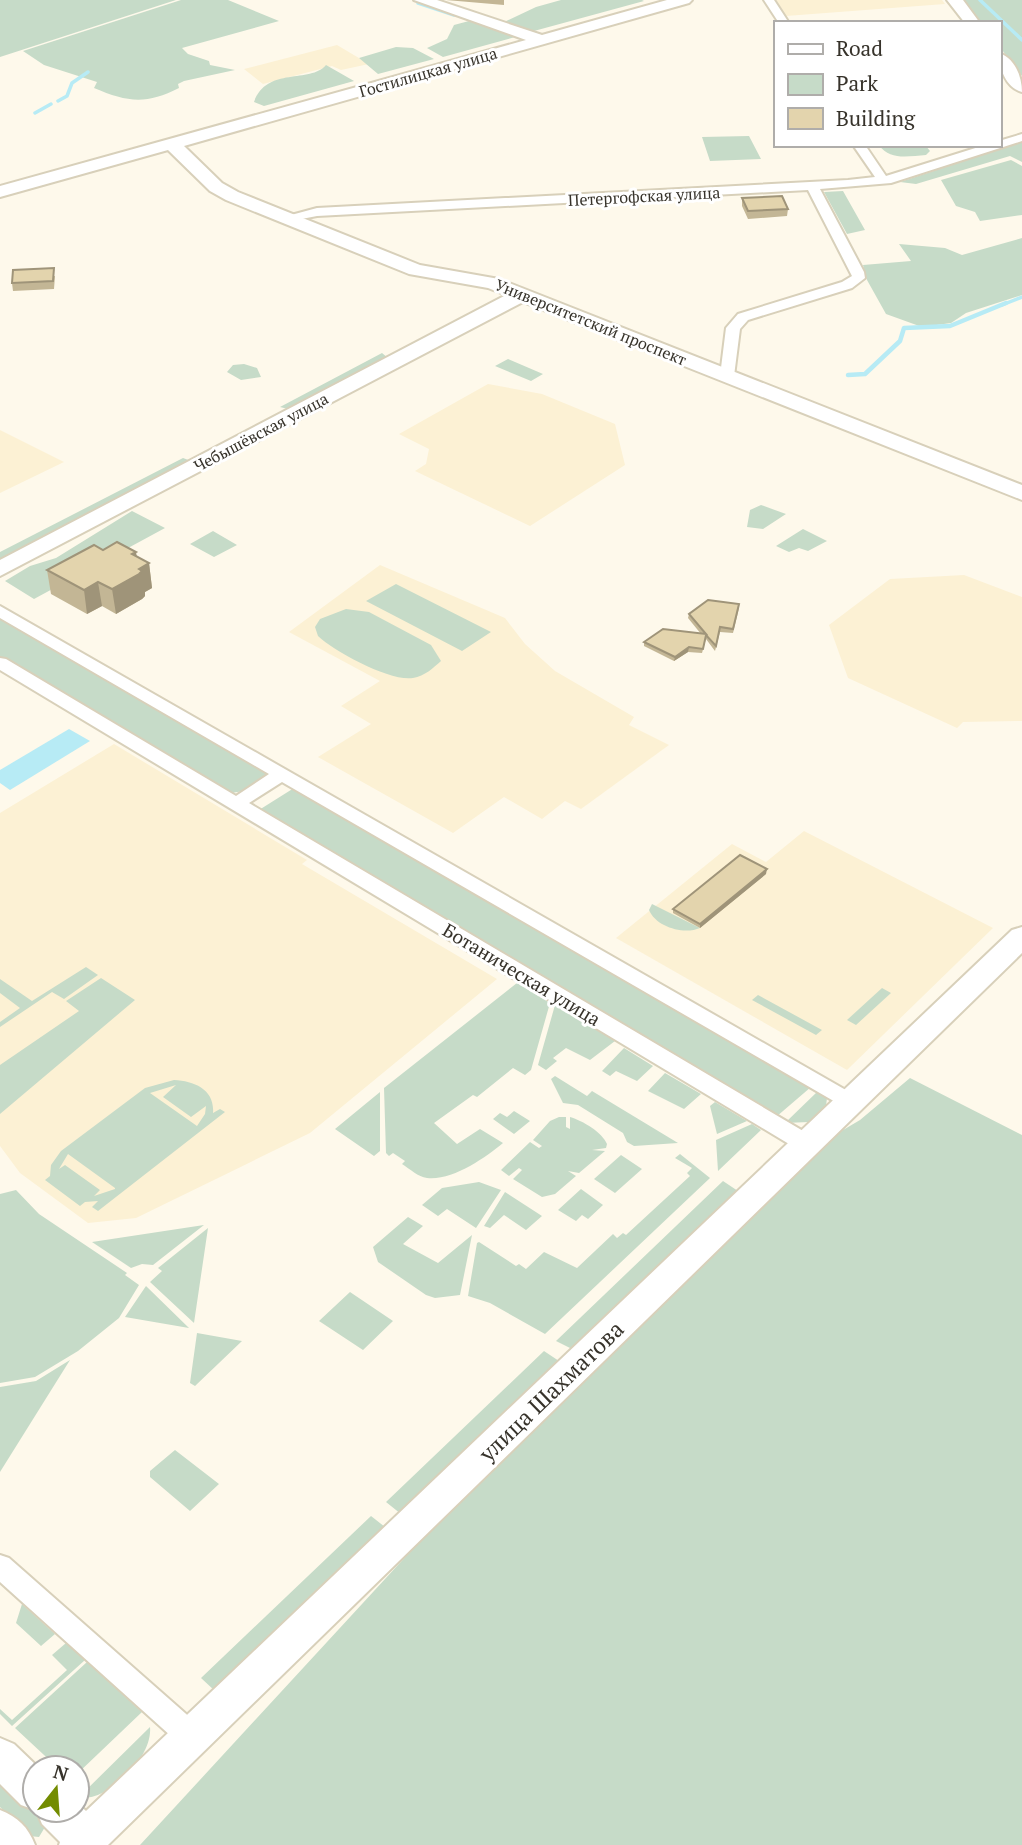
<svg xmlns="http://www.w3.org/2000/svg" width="1022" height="1845" viewBox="0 0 1022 1845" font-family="'PT Serif',serif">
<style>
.built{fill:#fcf1d4}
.green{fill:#c6dbc8;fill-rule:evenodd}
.water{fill:#b7ebf5}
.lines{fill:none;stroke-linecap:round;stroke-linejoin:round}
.stream-far1{stroke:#b7ebf5;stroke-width:3.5}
.stream{stroke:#b7ebf5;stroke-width:4.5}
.street-casing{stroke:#d8d0ba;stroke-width:4}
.secondary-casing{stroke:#d8d0ba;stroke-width:4}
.street{fill:#fff;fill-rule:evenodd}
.secondary{fill:#fff;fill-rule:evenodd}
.wall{fill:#c3b695}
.shaded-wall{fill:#9f9479}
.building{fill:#e3d4ad;stroke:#9f9479;stroke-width:2}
.labels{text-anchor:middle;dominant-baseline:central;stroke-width:6;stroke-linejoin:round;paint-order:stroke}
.far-street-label{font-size:16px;fill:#37332b;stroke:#fff}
.street-label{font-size:19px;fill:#37332b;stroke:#fff}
.near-street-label{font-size:23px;fill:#37332b;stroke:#fff}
</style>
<rect width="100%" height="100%" fill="#fef9eb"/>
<path class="built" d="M776 0H942L945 4 786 16Z
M337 45 369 64 341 70 332 66 263 84 244 69Z
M488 384 542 394 615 424 625 465 530 526 415 471 426 464 429 449 399 434Z
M0 430 64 462 0 493Z
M380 565 505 618 525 644 555 671 634 717 629 725 669 745 581 809 565 801 542 819 504 797 453 833 318 757 371 724 341 706 380 681 289 632Z
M964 575 1022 597V721L963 722 957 728 848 678 829 625 890 579Z
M114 744 307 860 302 864 497 979 310 1133 136 1218 88 1223 20 1173 0 1146V813Z
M804 831 993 928 847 1070 616 938 732 844 766 862Z"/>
<path class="green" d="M0 0H176L0 57Z
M181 0H228L279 21 182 48 188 54 209 61 210 65 235 70 184 81 178 84 179 88C146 105 127 102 94 88L97 82 44 65 23 51Z
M561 0H642L644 1 534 31 504 22 536 7Z
M964 0H1022V76L999 46V23H981Z
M469 21 515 37 443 57 427 48 447 39 454 25Z
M396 47 413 48 434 59 378 74 359 58Z
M326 65 354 81 264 106 254 102C267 66 310 84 326 65Z
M749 136 761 159 710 161 702 137Z
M1022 142V162L1010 156 916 184 900 182Z
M879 145H925L930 151 926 155C909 156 890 161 879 145Z
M1011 160 1022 166V215L980 221 975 212 956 206 941 180Z
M843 191 865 230 847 234 824 192Z
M1022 238V295L966 313 951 323 922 327 886 314 867 280 863 265 911 261 899 244 945 248 962 255Z
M382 353 388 358 288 409 280 407Z
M508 359 543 374 531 381 495 366Z
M244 364 257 368 261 377 241 380 227 372 233 365Z
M183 458 191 461 0 561V552Z
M761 505 786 514 763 529 747 527 750 510Z
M132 511 165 528 34 599 5 581 30 566 56 558Z
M803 529 827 541 808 551 799 548 789 552 776 546Z
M213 531 237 545 214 557 190 544Z
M396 584 491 632 462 651 366 601Z
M346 609 369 612 431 645 441 661C433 668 425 676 413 678 391 682 335 652 318 636L315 627 320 619Z
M0 617 265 771 266 776 244 791 231 793 0 657Z
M294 788 811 1087 776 1117 259 810Z
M652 904 700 928C684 935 656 927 649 910Z
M86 967 98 975 64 999 52 992 0 1027V1022L20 1008 0 993V979L32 1001Z
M101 978 135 1000 0 1114V1065L79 1011 66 1001Z
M517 983 550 1003 531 1070 525 1075 513 1068 477 1097 473 1095 434 1123 457 1144 480 1129 503 1143C485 1158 452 1181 427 1178 418 1177 410 1169 402 1164L405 1161 393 1153 389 1156 386 1153 384 1088Z
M882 988 891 993 856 1025 847 1020Z
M758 995 822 1030 816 1035 752 1000Z
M555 1005 615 1041 590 1060 566 1048 553 1058 557 1061 546 1070 538 1065Z
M624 1048 653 1066 637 1081 616 1071 610 1076 602 1071Z
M665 1073 701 1094 684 1109 648 1091Z
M555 1076 587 1096 592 1091 678 1143 634 1146 627 1142 623 1133 578 1105 563 1103 551 1079Z
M910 1078 1022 1135V1845H140L444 1515 838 1133 860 1120Z
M174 1080C195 1081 215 1090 213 1113L220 1109 225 1112 98 1211 92 1207 98 1201 85 1202 80 1206 45 1180 50 1176 51 1165 61 1151 145 1088ZM176 1085 163 1097 191 1117 206 1106 205 1114 197 1126 150 1093ZM68 1154 115 1188V1189L94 1196 100 1190 65 1165 59 1169Z
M818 1091 827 1098 826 1106 809 1122 785 1123Z
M380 1092V1151L374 1156 335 1129Z
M715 1102 747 1121 717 1134 710 1106Z
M514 1111 530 1121 514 1134 493 1119 500 1113 507 1117Z
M559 1117H566V1127L570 1129V1117C583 1121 602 1132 607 1144L606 1148 592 1150 605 1151 579 1173 568 1171 576 1176 555 1194 542 1197 513 1179 522 1170 519 1168 509 1176 501 1170 530 1142 539 1148 542 1146 533 1140 550 1121Z
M752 1124 761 1130 718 1171 716 1140Z
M680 1154 710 1178 545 1334 490 1303 468 1296 477 1243 479 1242 516 1266 519 1264 526 1269 544 1252 577 1268 613 1234 617 1238 623 1233 626 1235 690 1176 687 1173 692 1168 675 1158Z
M621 1155 642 1169 615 1193 594 1179Z
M723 1181 738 1191 572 1349 556 1341Z
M479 1182 501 1190 476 1228 447 1209 438 1216 422 1205 442 1188Z
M581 1189 603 1205 588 1219 582 1215 576 1221 558 1210Z
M16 1190 39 1214 127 1273 125 1275 139 1285 119 1318 78 1351 35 1377 0 1383V1194Z
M505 1192 542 1216 526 1230 504 1215 490 1228 484 1226Z
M408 1217 423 1226 403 1244 438 1263 472 1235 460 1295 435 1298 426 1295 378 1262 373 1247Z
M204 1225 153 1265 142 1264 131 1268 92 1242Z
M208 1228 194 1323 150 1282 162 1271 158 1268Z
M146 1286 189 1328 125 1317Z
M350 1292 393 1321 363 1350 319 1321Z
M197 1333 242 1341 195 1386 190 1383Z
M544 1351 559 1361 401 1514 386 1502Z
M70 1360 0 1472V1387L36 1381Z
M175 1450 219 1484 190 1511 150 1477V1471Z
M371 1516 385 1527 215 1691 201 1678Z
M22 1604 55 1634 41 1646 16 1623Z
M66 1643 85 1660 12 1726 0 1714V1709L12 1720 67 1670 52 1655Z
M87 1662 142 1712 77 1774V1768H58L15 1728Z
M150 1727C153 1757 109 1802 78 1798Z
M0 1781 43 1823 45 1827 39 1837 29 1836 0 1807Z"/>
<path class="water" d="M69 729 90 741 10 790 0 783V770Z"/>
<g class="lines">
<path class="stream-far1" d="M980 0 1022 40
M418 3 454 15
M58 101 67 96 72 83 88 72
M35 113 51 104
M1002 305 1022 297"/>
<path class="stream" d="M848 375 865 374 900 341 904 328 950 326 1006 303"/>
<g class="street-casing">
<path id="street" d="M764 0H774L789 23H779Z
M1022 134V141L891 183 820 189 864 272 865 278 852 288 748 320 740 329 734 376 727 380 720 376 726 328 738 314 842 282 852 276 808 190 317 216 286 222 280 218 317 208 848 180 875 177 853 145H865L886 176 985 145H999V141Z
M0 606 858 1097 861 1102 858 1107H844L282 782 249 803 815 1138 818 1144 815 1150H799L0 670V658L6 659 236 796 269 774 0 618Z
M0 1555 9 1558 202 1728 206 1737 202 1746 192 1750 182 1746 0 1582Z"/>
</g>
<g class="secondary-casing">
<path id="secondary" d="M414 0H437L542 35 667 0H692L689 3 184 146 222 183 238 192 420 265 499 279 1022 485V500L523 302 0 576V560L506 295 488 288 409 274 226 200 210 191 168 150 0 197V186L526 40Z
M947 0H963L980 23H965Z
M999 53C1015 58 1022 77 1022 92 1006 88 999 68 999 53Z
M1022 927V953L108 1845H59L60 1842 42 1824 36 1810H35L21 1805 0 1784V1738L14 1744 39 1768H35V1810H77V1803L86 1811 1012 930Z
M0 1810C18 1817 28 1827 35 1845H0Z"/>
</g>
<use href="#street" class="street"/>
<use href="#secondary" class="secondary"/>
</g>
<path class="wall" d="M446 0H504V5Z
M742 198 788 209 787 216 748 219 742 206Z
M55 276 54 289 13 291 12 283Z
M103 550 137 557 149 563 152 588 145 592V596L142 599 116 614 102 606 87 614 51 594 47 570Z
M739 608 733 633 720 632 715 651 706 639 702 653 688 652 674 661 644 646V642L701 634 688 618 689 614Z
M766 874 700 928 673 913V909Z"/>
<path class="shaded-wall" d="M136 552 139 569 149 563 152 588 145 592V596L142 599 116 614 112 589 132 554Z
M98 582 102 606 87 614 84 590Z
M689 647 688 652 674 661 675 657Z
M767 869 766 874 700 928V924Z"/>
<path class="building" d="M782 196 788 209 748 211 742 198Z
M54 268 53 281 12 283 13 270Z
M117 542 136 552 132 554 149 563 139 569 142 571 139 574 112 589 98 582 84 590 47 570 94 545 103 550Z
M708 600 739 604 733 629 720 627 716 646 706 635 703 649 689 647 675 657 644 642 663 629 706 634 689 614Z
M740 855 767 869 700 924 673 909Z"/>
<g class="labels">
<g class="far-street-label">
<text transform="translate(428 72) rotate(-16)">Гостилицкая улица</text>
<text transform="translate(644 196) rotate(-3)">Петергофская улица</text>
<text transform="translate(591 322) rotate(22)">Университетский проспект</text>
<text transform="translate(261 432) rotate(-28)">Чебышёвская улица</text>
</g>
<g class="street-label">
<text transform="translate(522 974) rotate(31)">Ботаническая улица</text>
</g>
<g class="near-street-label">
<text transform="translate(551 1391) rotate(-44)">улица Шахматова</text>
</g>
</g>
<rect x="774" y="21" width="228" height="126" fill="#ffffff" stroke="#afadaa" stroke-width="2"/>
<rect x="788" y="44" width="35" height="10" fill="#ffffff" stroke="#afadaa" stroke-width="2"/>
<text x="836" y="56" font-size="21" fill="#37332b">Road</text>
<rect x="788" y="74" width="35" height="21" fill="#c6dbc8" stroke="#afadaa" stroke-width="2"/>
<text x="836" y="91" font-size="21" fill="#37332b">Park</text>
<rect x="788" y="108" width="35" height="21" fill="#e3d4ad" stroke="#afadaa" stroke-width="2"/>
<text x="836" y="126" font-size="21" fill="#37332b">Building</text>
<g transform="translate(56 1789) rotate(17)"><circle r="33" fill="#ffffff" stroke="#afadaa" stroke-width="2"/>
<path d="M0-5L12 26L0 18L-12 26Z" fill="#738c01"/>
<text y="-10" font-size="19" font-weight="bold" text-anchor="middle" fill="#37332b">N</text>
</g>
</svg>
